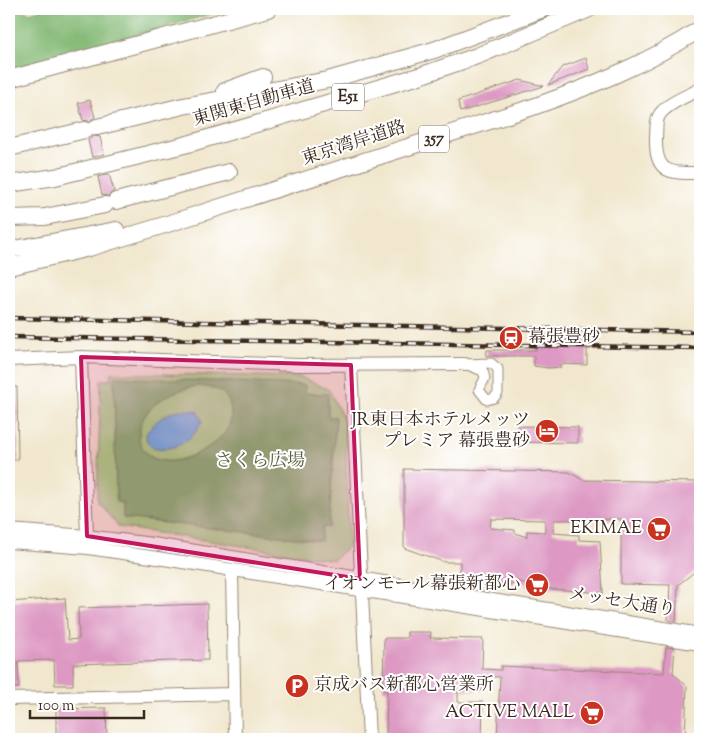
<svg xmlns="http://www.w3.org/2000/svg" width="709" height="748" viewBox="0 0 709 748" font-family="'Sorts Mill Goudy','Noto Serif JP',serif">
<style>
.green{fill:#a5d988;stroke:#708253}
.forest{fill:#84b974;stroke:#607249;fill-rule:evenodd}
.water{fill:#6ab8e4;stroke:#527181}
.building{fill:#dd99c3;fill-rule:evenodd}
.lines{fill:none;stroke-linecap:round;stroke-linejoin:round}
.street-casing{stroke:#968876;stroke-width:11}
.secondary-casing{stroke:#968876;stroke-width:14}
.highway-casing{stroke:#968876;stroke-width:18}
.street{stroke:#fff;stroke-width:9}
.secondary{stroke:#fff;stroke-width:12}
.highway{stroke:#fff;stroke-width:16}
.rail-casing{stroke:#3b2a1e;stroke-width:4.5}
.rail{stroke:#fff;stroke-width:2.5;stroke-dasharray:8;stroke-linecap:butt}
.marked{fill:#c2185b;fill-opacity:0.2;stroke:#c2185b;stroke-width:4;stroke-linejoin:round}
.labels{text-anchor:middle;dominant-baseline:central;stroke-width:4;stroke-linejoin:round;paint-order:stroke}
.shield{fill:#fff;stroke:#766a62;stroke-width:1}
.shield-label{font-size:16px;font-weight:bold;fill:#3b2a1e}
.street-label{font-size:18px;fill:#3b2a1e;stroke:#fff}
.poi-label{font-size:18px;fill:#3b2a1e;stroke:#fff;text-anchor:end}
.park-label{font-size:18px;fill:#5b5f3e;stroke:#fff}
</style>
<rect width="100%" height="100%" fill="#fff"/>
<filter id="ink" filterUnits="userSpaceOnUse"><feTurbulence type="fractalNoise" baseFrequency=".02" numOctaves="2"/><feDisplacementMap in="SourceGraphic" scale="10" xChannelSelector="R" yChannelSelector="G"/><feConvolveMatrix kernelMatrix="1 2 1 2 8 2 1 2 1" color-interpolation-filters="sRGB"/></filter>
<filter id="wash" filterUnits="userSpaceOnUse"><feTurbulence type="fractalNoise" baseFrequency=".0096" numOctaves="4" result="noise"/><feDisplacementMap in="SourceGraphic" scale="20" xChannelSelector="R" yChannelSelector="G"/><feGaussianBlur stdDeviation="1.12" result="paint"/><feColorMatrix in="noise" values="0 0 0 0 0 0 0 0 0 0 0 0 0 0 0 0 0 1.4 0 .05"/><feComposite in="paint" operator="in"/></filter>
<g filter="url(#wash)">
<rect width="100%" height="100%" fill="#f1e7ce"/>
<path class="green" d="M111 373 301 377 329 390 345 422 349 546 333 560 119 527 97 501 101 380H110Z"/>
<path class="forest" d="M9 9H21L29 13 42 9H230L9 70Z
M114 377 305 385V393L328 394V417H336L329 527H322L321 541 123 518V503L116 502ZM196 386C217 387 232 392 231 416 231 429 220 439 210 446 132 497 106 404 196 386Z"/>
<path class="water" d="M179 410 197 411 202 421C194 440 173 453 152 447L147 441 146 434C155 421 164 414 179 410Z"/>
<g id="blocks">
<path class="building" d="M586 58 589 69 548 85 562 67Z
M520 80 544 86 460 112 458 101Z
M90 100 95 117 89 121 83 120 78 103Z
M93 136 100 137 104 154 92 157 88 140Z
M109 174 114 191 108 196 102 195 98 177Z
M537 335H553L558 341H568V335H592L591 349H587V365L561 364V367L548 368 534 366V356H486L487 350H536Z
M9 387H17L18 460H9Z
M517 426 578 427V443L517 442Z
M404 469 569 472 583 480 700 482 698 569 678 585 676 622 668 620 670 585 621 584V519L554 520 553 533 579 535V540L600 541 603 593 527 587 526 584 514 580V584L491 583V580L460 576V562H444L404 548ZM491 519 545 520V532L527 531V537L515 533V530L490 528Z
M65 598 68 640 79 639 78 608 207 604 208 660 73 664V685H55L54 660 18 661 19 688H9V602Z
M407 632H431L430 638 483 639 482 669 501 670V666L664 673 666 647 675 648 673 673 687 686 685 739H497L500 677 482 676V691L458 690V702H483L482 739H386L387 690H383L384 638H407Z
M106 708 107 739H56V709Z"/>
</g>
</g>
<g filter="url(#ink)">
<use href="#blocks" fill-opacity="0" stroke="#968876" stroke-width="1"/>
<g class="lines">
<g class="street-casing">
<path id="street" d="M491 363 498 369V393L494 398 487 400 479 390 485 378 483 371 465 364Z"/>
</g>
<g class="secondary-casing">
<path id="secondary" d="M700 89C688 96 669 102 660 114 655 121 657 129 656 137 655 174 669 173 700 173
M81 357 87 536
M9 360 81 357 298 365 465 364
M351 365 369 739
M9 530 87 536 153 544 700 634
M9 542 88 548 151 557 700 644
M232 570 235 739
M9 699 233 694"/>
</g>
<g class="highway-casing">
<path id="highway" d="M9 79 268 9
M225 91 263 77
M97 127 183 106 328 80 434 50 543 9
M9 148 85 130
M9 184 55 177 188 144 419 76 477 56 589 9
M116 201 229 172
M9 218 45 217 105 205
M9 250 116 230
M9 267 89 248 158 227 530 108C589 87 647 64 700 29"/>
</g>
<use href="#street" class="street"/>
<use href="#secondary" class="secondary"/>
<use href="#highway" class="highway"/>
<g class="rail-casing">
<path id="rail" d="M9 318 700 332
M9 337 700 348"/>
</g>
<use href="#rail" class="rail"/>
</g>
</g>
<path class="marked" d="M81 357 351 365 360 579 87 536Z"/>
<defs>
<g id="station-disc" transform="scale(1.25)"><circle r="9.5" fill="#c8321e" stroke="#fff"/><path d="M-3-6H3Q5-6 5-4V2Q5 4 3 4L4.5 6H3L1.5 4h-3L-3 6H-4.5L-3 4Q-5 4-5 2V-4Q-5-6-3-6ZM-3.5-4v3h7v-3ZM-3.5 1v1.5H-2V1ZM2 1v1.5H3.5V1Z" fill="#fff"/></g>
<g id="hotel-disc" transform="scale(1.25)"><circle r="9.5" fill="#c8321e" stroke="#fff"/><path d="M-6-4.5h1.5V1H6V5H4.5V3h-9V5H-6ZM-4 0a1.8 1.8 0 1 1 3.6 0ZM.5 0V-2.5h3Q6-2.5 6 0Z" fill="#fff"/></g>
<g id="supermarket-disc" transform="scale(1.25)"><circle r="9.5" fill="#c8321e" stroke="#fff"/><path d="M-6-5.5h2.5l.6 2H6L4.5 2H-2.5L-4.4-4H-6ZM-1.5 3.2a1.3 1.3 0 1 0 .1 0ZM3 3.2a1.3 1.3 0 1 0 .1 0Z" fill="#fff"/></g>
<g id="parking-disc" transform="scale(1.25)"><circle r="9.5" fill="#c8321e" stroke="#fff"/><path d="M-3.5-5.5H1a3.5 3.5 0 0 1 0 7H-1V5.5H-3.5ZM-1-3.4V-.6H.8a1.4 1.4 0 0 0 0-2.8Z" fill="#fff"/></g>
</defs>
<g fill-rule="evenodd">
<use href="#station-disc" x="511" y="338"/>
<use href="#hotel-disc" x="547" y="431"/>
<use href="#supermarket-disc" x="659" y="529"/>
<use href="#supermarket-disc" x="537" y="585"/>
<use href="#parking-disc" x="297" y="686"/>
<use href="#supermarket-disc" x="592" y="713"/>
</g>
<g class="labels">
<g class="shield">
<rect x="332" y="83.5" width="32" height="27" rx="4"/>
<rect x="419" y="125.5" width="30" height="27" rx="4"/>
</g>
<g class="shield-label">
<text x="348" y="97">E51</text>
<text x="434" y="139">357</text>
</g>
<g class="street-label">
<text transform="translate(254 104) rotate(-16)">東関東自動車道</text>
<text transform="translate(354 144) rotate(-18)">東京湾岸道路</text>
<text transform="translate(622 603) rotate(9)">メッセ大通り</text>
</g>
<g class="poi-label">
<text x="528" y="338" text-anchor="start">幕張豊砂</text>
<text x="530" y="421">JR東日本ホテルメッツ<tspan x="530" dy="21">プレミア 幕張豊砂</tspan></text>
<text x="642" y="529">EKIMAE</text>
<text x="520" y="585">イオンモール幕張新都心</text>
<text x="314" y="686" text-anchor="start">京成バス新都心営業所</text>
<text x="574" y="713">ACTIVE MALL</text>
</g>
<g class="park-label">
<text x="260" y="462">さくら広場</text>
</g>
</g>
<rect width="709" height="748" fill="none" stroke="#fff" stroke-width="30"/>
<path d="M30 710v8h114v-8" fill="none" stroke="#3b2a1e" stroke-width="2.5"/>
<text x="38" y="710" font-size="15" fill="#3b2a1e" stroke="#ffffff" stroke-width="4" paint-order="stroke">100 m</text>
</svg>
